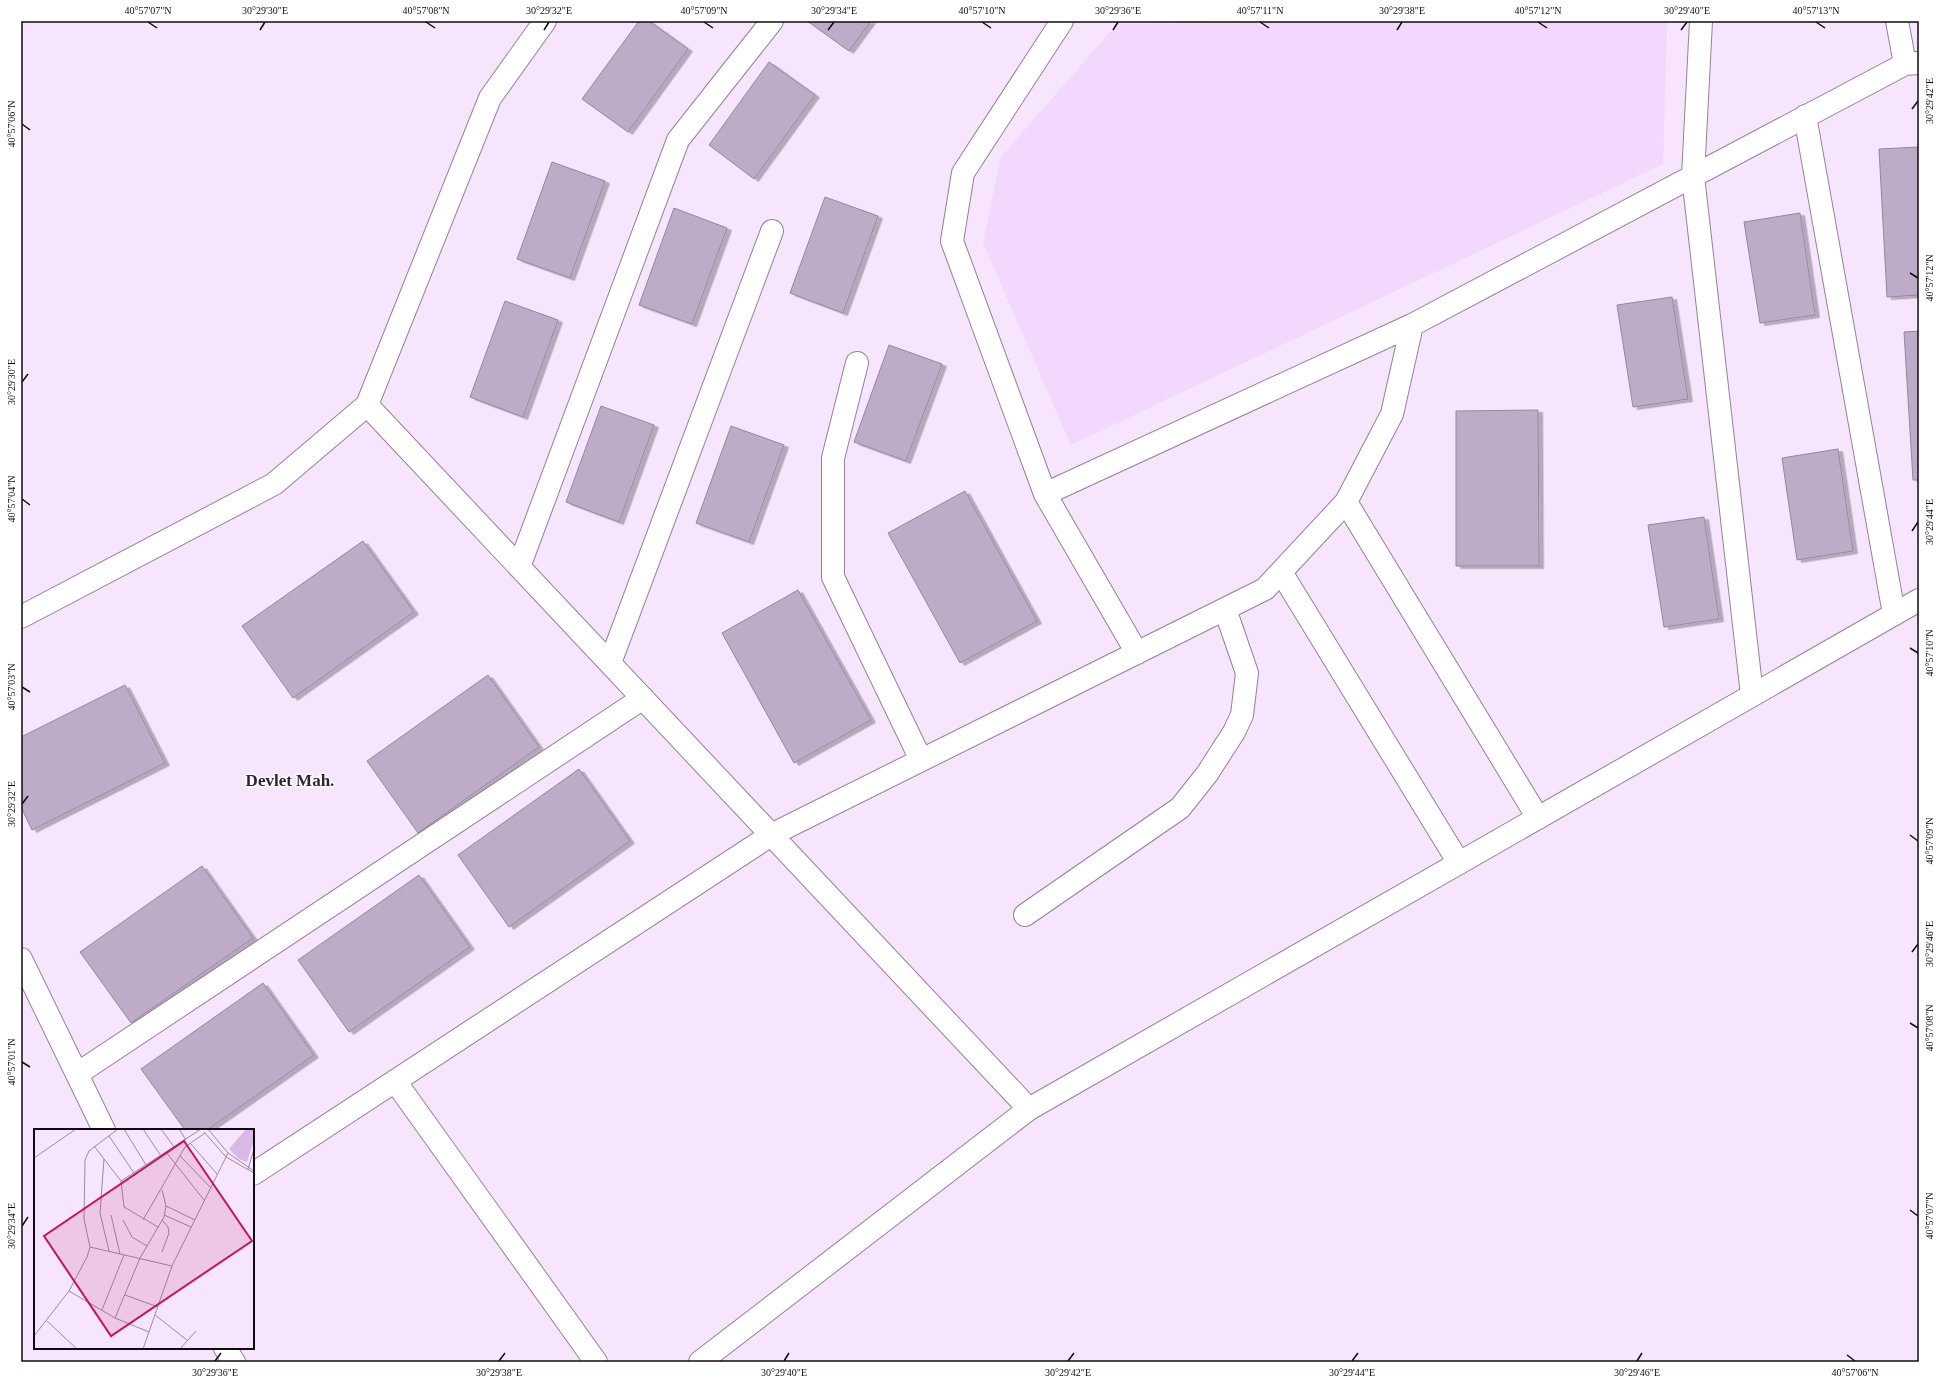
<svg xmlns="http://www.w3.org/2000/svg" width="1940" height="1383" viewBox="0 0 1940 1383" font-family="Georgia,serif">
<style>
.built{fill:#f1d8fc}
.building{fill:#beabc7;stroke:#9885a0;filter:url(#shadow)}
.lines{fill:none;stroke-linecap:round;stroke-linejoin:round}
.street-casing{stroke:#94819c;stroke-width:24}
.secondary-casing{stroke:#94819c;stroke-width:24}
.street{stroke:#fff;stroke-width:22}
.secondary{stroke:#fff;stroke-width:22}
.ticks{fill:none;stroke:#100913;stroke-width:1.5}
.labels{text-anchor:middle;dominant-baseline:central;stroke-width:3;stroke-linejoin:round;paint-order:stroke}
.district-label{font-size:17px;font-weight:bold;fill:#322238;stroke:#fff}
.inset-road{fill:none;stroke:#9a8d9f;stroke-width:1}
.view{fill:#c2185b;fill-opacity:0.15;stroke:#c2185b;stroke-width:2}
.inset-edge{fill:none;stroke:#100913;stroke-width:2}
.neatline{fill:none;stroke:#100913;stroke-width:1.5}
.ticks-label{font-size:10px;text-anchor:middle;fill:#100913}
</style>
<defs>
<filter id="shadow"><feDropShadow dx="4.5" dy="2.5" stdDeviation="0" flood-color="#0004"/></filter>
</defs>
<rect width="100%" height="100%" fill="#f6e5fd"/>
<path class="built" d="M1411 21H1667L1663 164 1071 445 983 243 1001 157 1117 24Z"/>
<path class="building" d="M639 21H649L688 49 628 132 582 99Z
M807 21H871L849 51Z
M769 62 815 95 754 179 709 145Z
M1919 147V295L1887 297 1879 149Z
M552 162 605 181 570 278 517 259Z
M825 197 878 216 843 313 790 293Z
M674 208 727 228 692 324 639 305Z
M1800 213 1815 315 1760 323 1744 222Z
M1672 297 1688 399 1633 407 1617 305Z
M505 301 558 320 523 417 470 397Z
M1919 331V480H1913L1904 332Z
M889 345 942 364 906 461 854 442Z
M601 406 654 425 619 522 566 502Z
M1538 410 1539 566H1456V411Z
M731 426 784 445 749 542 696 523Z
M1838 449 1853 551 1797 560 1782 458Z
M965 491 1037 621 960 663 888 533Z
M1704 517 1719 619 1664 627 1648 525Z
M363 541 414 612 293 698 242 626Z
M798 590 871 720 794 763 722 633Z
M488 675 539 747 418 833 367 761Z
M125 685 165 763 32 830 21 807V737Z
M579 769 630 841 509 927 458 855Z
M202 866 253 938 131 1023 80 952Z
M419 875 470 947 349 1032 298 960Z
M263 983 314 1055 207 1130H185L141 1069Z"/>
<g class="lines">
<g class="street-casing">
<path id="street" d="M1062 21 963 173 952 241 1045 494 1137 653
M1701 21 1693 176 1752 695
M1897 21 1905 64
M1805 116 1894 614
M857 363 833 458V577L921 760
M367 405 1029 1109
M1045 494 1412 325 1905 64 1919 63
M1346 502 1538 818
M519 567 678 140 772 21
M1281 572 1459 863
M610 663 772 231
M1025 915 1180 808 1207 774 1234 732 1242 715 1247 673 1225 609
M21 959 104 1130
M77 1074 643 698
M395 1081 596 1362
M253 1174 771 835 1265 589 1346 502 1392 414 1412 325
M225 1348 234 1362"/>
</g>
<g class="secondary-casing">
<path id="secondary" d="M21 617 274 484 367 405 490 98 545 21
M700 1362 1029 1109 1919 600"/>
</g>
<use href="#street" class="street"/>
<use href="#secondary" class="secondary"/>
</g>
<path class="ticks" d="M148 22 157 28M426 22 435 28M704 22 713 28M982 22 991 28M1260 22 1269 28M1538 22 1547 28M1816 22 1825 28M260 30 265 22M544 30 549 22M828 30 834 22M1113 30 1118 22M1397 30 1402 22M1681 30 1687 22M1912 109 1918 101M22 124 30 130M1910 273 1918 278M22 382 28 374M22 499 30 505M1912 531 1918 522M1910 648 1918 653M22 687 30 692M22 804 28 796M1910 835 1918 841M1912 952 1918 944M1910 1023 1918 1028M22 1062 30 1067M1910 1210 1918 1216M22 1226 28 1217M1847 1355 1855 1361M215 1361 221 1353M499 1361 505 1353M784 1361 789 1353M1068 1361 1074 1353M1352 1361 1358 1353M1637 1361 1642 1353"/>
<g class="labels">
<g class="district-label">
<text x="290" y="780">Devlet Mah.</text>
</g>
</g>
<g transform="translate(34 1129)">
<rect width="220" height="220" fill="#f6e5fd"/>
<path d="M212 0H220V11L213 33 205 30 195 20Z" fill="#d9b7e7"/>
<path class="inset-road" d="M90 0 112 36M109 0 127 27M127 0 140 18M145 0 152 11M174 0 194 24 220 42M170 3 192 28 220 44M75 7 100 44M156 14 183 45M60 17 87 52 90 78 124 98M132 23 170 71M146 27 177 59M0 29 42 0M70 30 66 84 75 122M214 40 220 20M87 52 167 0M132 77 161 91M77 86 86 125M130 86 157 98M89 91 98 108 113 117M109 91 151 18 171 4M128 91 134 98 135 104 128 123M56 118 138 137M35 162 81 189 115 203M91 166 124 178M68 181 90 126M121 186 153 211M81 189 106 129 130 88 132 77 128 61M13 192 43 220M0 207 35 162 53 128 56 118 50 90 51 31 55 22 84 0M109 220 138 137 194 24M146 220 162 202"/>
<path class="view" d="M150 12 218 112 77 207 10 107Z"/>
<rect width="220" height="220" class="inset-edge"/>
</g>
<rect width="1940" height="1383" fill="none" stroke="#ffffff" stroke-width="44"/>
<rect x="22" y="22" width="1896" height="1339" class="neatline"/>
<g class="ticks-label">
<text x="148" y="14">40°57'07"N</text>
<text x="265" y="14">30°29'30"E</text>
<text x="426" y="14">40°57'08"N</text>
<text x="549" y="14">30°29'32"E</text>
<text x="704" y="14">40°57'09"N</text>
<text x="834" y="14">30°29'34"E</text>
<text x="982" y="14">40°57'10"N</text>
<text x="1118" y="14">30°29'36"E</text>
<text x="1260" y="14">40°57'11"N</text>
<text x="1402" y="14">30°29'38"E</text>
<text x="1538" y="14">40°57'12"N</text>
<text x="1687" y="14">30°29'40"E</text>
<text x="1816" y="14">40°57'13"N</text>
<text transform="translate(1929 101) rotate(-90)" y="4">30°29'42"E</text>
<text transform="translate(11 124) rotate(-90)" y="4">40°57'06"N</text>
<text transform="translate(1929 278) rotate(-90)" y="4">40°57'12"N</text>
<text transform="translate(11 382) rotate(-90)" y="4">30°29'30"E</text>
<text transform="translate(11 499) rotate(-90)" y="4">40°57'04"N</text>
<text transform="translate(1929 522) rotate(-90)" y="4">30°29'44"E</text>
<text transform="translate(1929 653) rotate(-90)" y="4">40°57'10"N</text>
<text transform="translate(11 687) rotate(-90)" y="4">40°57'03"N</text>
<text transform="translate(11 804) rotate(-90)" y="4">30°29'32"E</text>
<text transform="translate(1929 841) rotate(-90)" y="4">40°57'09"N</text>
<text transform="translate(1929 944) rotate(-90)" y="4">30°29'46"E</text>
<text transform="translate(1929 1028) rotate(-90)" y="4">40°57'08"N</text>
<text transform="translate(11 1062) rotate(-90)" y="4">40°57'01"N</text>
<text transform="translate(1929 1216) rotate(-90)" y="4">40°57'07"N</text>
<text transform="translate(11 1226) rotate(-90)" y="4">30°29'34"E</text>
<text x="215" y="1376">30°29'36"E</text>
<text x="499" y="1376">30°29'38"E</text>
<text x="784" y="1376">30°29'40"E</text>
<text x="1068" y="1376">30°29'42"E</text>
<text x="1352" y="1376">30°29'44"E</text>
<text x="1637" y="1376">30°29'46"E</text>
<text x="1855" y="1376">40°57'06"N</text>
</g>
</svg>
